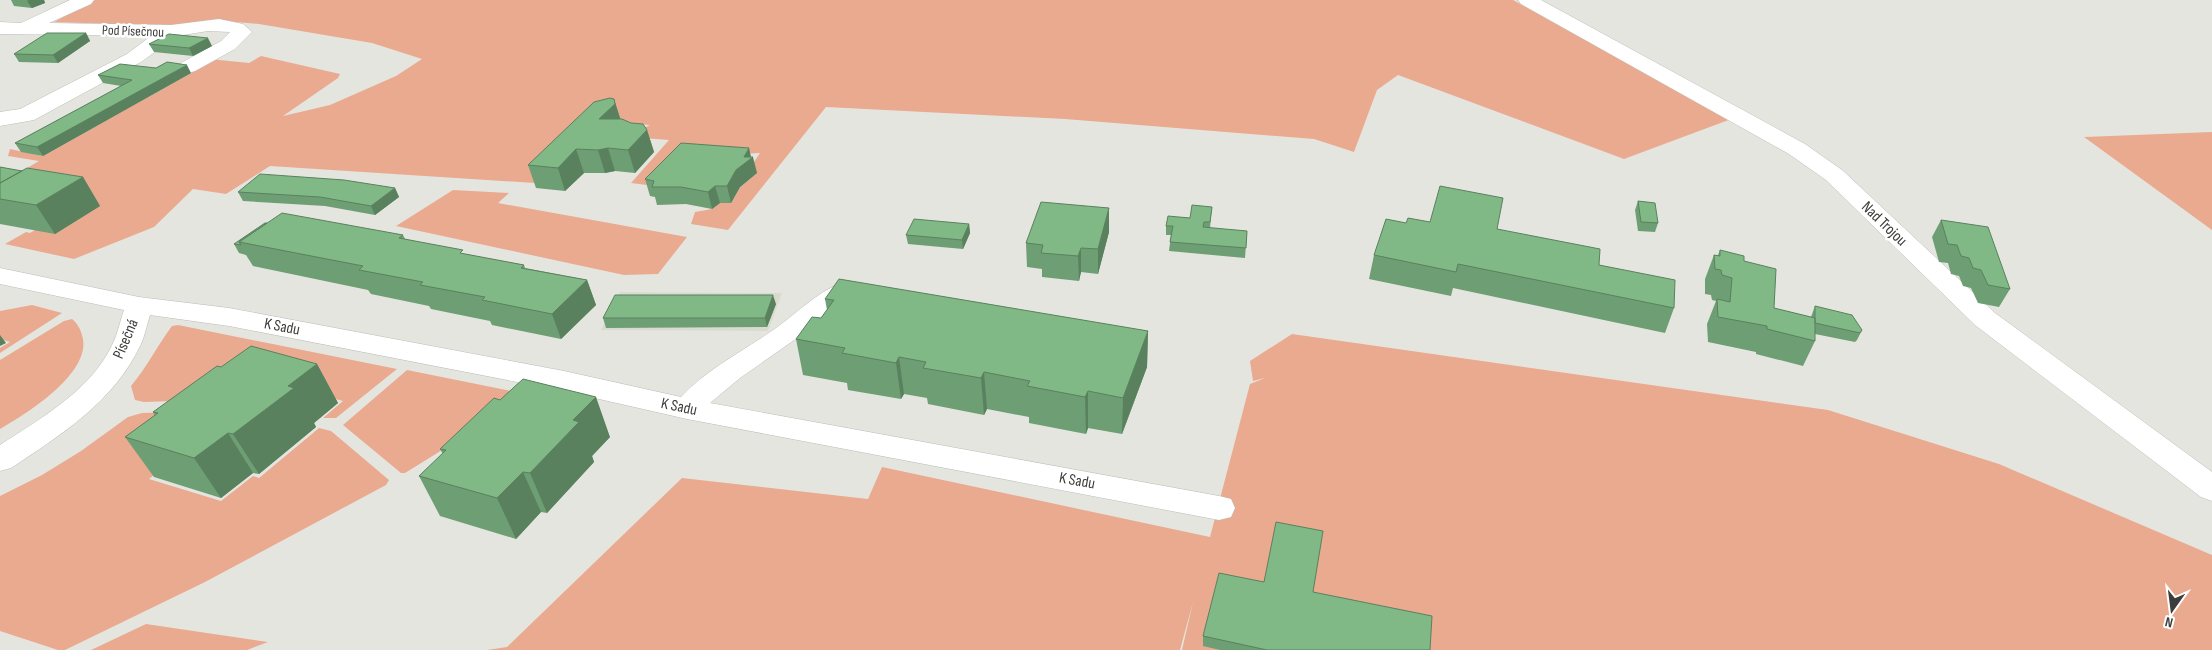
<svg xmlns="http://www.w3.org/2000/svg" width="2212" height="650" viewBox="0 0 2212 650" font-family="'Sofia Sans Condensed',sans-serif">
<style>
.built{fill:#dadbcf}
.green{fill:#eaaa90}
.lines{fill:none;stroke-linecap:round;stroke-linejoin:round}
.street-casing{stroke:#bcbdb8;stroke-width:1}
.street{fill:#fff;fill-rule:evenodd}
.wall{fill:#6e9e73}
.shaded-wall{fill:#5a815e}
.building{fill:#80b886;stroke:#5a815e}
.labels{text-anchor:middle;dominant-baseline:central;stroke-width:5;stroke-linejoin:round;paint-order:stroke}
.far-street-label{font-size:14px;fill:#3c3c3a;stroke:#fff}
.street-label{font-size:16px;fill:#3c3c3a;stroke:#fff}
</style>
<rect width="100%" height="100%" fill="#e5e5e0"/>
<path class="built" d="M620 292 782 293 768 331 601 330Z"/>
<path class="green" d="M95 0H1513L1734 118 1624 159 1398 75 1377 90 1354 152 1314 139 1065 119 826 107 728 230 691 224 695 212 712 209 720 203H731L740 187 756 174 752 165 760 153 685 157 655 186 631 183 669 140 643 138 632 134 650 125 625 123 598 125 535 183 270 166 226 194 193 189 154 227 74 259 5 244 26 232 30 233 35 230 0 184 39 161 8 156 10 149 43 156 191 73 210 59 249 63 261 56 340 74 338 78 283 116 330 105 396 76 422 59 372 43 259 24 224 21 171 26 54 22Z
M2212 132V230L2084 137Z
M453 190 509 193 498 203 687 237 658 274 624 275 396 226Z
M32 305 62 313 0 353V348L10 342 0 339V311Z
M72 319C77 323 80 328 82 335 94 372 26 414 0 429V360L64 321Z
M178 325 183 326 397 369 336 418H323L343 401 274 382 235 399 144 402 135 400 131 386C147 367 157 346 172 326Z
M1292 334 1828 410 1999 464 2212 555V650H1182L1193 602 1180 650H487L507 647 682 478 868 499 882 467 1210 537 1250 384 1265 378 1253 381 1250 361Z
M407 370 531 395 405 473H401L343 425Z
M212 411 179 455 149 479 221 501 253 476 259 478 319 428 331 431 389 480 386 485 205 582 65 650H58L0 631V496L42 475 81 451 128 417 142 413Z
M146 624 268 642 247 650H91Z"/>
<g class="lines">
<g class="street-casing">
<path id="street" d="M70 0H94L91 4 49 23 171 25 219 19 243 24 252 32 235 49 195 71 188 73 181 71 178 67 181 63 221 41 230 32 208 31 177 36 141 62 34 120 0 126V112L20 109 127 54 151 36 0 34V22L21 23Z
M1518 0H1541L1805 144 1842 170 1995 313 2212 472V501L2201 497 1975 325 1826 180 1789 154 1521 4Z
M0 268 139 297 229 308 564 371 681 397C708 368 744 351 776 328 796 314 816 293 839 284 846 282 851 283 857 284L861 290 857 296 740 378 710 403 1219 496 1231 499 1235 508 1231 517 1219 520 687 419 564 391 229 326 150 315C147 324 145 335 141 344 114 402 62 434 11 468L0 471V445C40 419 93 389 113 343 118 333 120 321 124 310L0 284Z"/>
</g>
<use href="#street" class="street"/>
</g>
<path class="wall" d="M11 0H44L45 3 32 8 14 6Z
M86 33 90 41 58 63 19 62 14 54Z
M149 44 212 46 193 56 154 52Z
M191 73 43 156 21 152 15 143 121 86 103 83 98 75Z
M614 99 620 119 647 130 654 152 635 173 615 171 605 173H584L565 191 536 188 528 165Z
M749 148 751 157 757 173 740 187 731 203H720L712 209 686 204 657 205 655 197 650 196 645 179Z
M0 167 22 171 83 177 100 206 55 234 0 224Z
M395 188 399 197 375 215 325 206 243 201 238 192Z
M1638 201 1658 223 1655 232 1638 231 1635 210Z
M1212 207 1210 228 1247 231 1245 258 1169 251 1171 235H1166V226L1190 218Z
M1109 208V232L1098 274 1081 272 1079 281 1042 277V269L1027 267 1026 243Z
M1941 220 2010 289 1999 307 1978 303 1971 288 1963 286 1959 276 1951 274 1948 263 1939 262 1932 237Z
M1430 222 1497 229 1599 265 1674 308 1665 333 1453 288 1451 296 1369 279 1374 255 1406 223Z
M265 223 403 235 405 239 465 254 524 265 525 268 587 280 596 305 561 339 492 325 490 321 431 309 429 306 371 294 368 290 253 266 246 255 239 253 234 244Z
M969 224 970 233 963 249 908 244 906 235Z
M1720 250 1744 261 1774 308 1811 317 1815 306 1862 330 1857 340 1855 342 1815 334V341L1803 366 1756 354V352L1708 342 1707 324 1716 301 1712 300 1711 295 1705 294V279L1714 255H1718Z
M825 299 1148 331 1147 367 1122 434 1088 428 1086 434 1029 423V417L987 409 984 415 928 404 927 398 904 394 901 399 848 390 847 383 803 375 796 339 821 318 827 310Z
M776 304 767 327 606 328 603 318Z
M317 364 338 403 314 423 316 427 259 474 253 473 221 498 154 477 125 437 155 416 153 412 221 367Z
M610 437 592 456 594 462 547 513 541 512 516 539 440 516 419 476 443 454 440 449Z
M1313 592 1430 650H1220L1203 646V636Z"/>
<path class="shaded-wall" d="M29 0H44L45 3 32 8 27 1Z
M86 33 90 41 58 63 53 55Z
M208 38 212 46 193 56 189 48Z
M187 65 191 73 43 156 37 147Z
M614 99 621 121 599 119Z
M647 130 654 152 635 173 628 150Z
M608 148 615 171 605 173 598 150Z
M749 148 751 158 753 157 757 173 740 187 731 203 727 186Z
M576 149 584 173 565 191 558 168Z
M83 177 100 206 55 234 36 205Z
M715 186 720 203 712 209 708 192Z
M395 188 399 197 375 215 371 206Z
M1109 208V232L1098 274V249Z
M969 224 970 233 963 249 962 240Z
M1081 248V272L1079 281 1078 256Z
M587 280 596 305 561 339 552 314Z
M773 295 776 304 767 327 765 318Z
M1148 331 1147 367 1122 434 1123 398Z
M0 335 6 343 0 346Z
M899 357 904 394 901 399 896 363Z
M317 364 338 403 314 423 316 427 259 474 233 434 288 386Z
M984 372 987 409 984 415 981 378Z
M1088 391V428L1086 434 1085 397Z
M596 397 610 437 592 456 594 462 547 513 530 473 573 420Z
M228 433 253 473 221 498 194 458Z
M523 472 541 512 516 539 497 498Z"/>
<path class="building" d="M47 33H86L53 55 14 54Z
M169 34 208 38 189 48 149 44Z
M167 62 187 65 37 147 15 143 132 80 98 75 120 64 156 68Z
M610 98 614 99 615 104 599 119H622L631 123 643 124 647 130 628 150 608 148 598 150 576 149 558 168 528 165 594 102Z
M681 143 749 148 744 157H753L736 170 727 186H715L708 192 681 187H652L654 181 645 179Z
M0 167 22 171 0 183Z
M27 168 83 177 36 205 0 199V183Z
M260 174 344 180 395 188 371 206 320 197 238 192Z
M1440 186 1503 198 1497 229 1600 249 1599 265 1675 280 1674 308 1458 264 1456 272 1374 255 1386 219 1406 223 1408 218 1430 222Z
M1638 201 1655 203 1658 223 1641 222Z
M1041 202 1109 208 1098 249 1081 248 1078 256 1041 253 1043 245 1026 243Z
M1192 205 1212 207 1210 222H1204L1203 227 1247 231 1246 248 1170 242 1173 226H1166L1168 216 1190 218Z
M282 213 403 235 399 238 463 250 460 253 524 265 521 268 587 280 552 314 482 300 485 297 420 285 423 282 359 270 363 266 239 242Z
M914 219 969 224 962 240 906 235Z
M1941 220 1988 227 2010 289 1988 285 1981 270 1973 268 1969 258 1961 256 1957 245 1948 244Z
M265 223H267L239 242 241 245 234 244Z
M1720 250 1744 256V261L1776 269 1774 308 1815 318V341L1767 329V326L1718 317 1717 299 1730 302 1732 278 1722 275 1721 270 1715 269 1714 255 1720 256Z
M839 279 1148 331 1123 398 1088 391 1085 397 1027 386 1030 381 984 372 981 378 923 368 926 362 899 357 896 363 842 353 845 348 796 339 812 317 821 318 834 300 825 299Z
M615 295H773L765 318H603Z
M1815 306 1852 315 1862 330 1860 333 1815 323Z
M251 346 317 364 288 386 294 388 233 434 228 433 194 458 125 437 158 413 153 412 217 366 221 367Z
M523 379 596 397 573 420 579 422 530 473 523 472 497 498 419 476 446 450 440 449 494 398 500 400Z
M1276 522 1323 531 1313 592 1432 616 1430 650H1267L1203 636 1219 573 1264 582Z"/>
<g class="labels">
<g class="far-street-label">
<text transform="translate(133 31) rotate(2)">Pod Písečnou</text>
</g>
<g class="street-label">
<text transform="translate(1884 224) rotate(44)">Nad Trojou</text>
<text transform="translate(282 327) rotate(11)">K Sadu</text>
<text transform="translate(126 339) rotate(-67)">Písečná</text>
<text transform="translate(679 407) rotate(12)">K Sadu</text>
<text transform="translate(1077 481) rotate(10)">K Sadu</text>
</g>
</g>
<g transform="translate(2172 610) rotate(194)" stroke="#ffffff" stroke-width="4" paint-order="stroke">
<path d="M0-4L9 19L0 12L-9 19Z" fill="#3c3c3a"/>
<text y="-8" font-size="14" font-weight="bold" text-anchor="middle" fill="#3c3c3a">N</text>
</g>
</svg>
